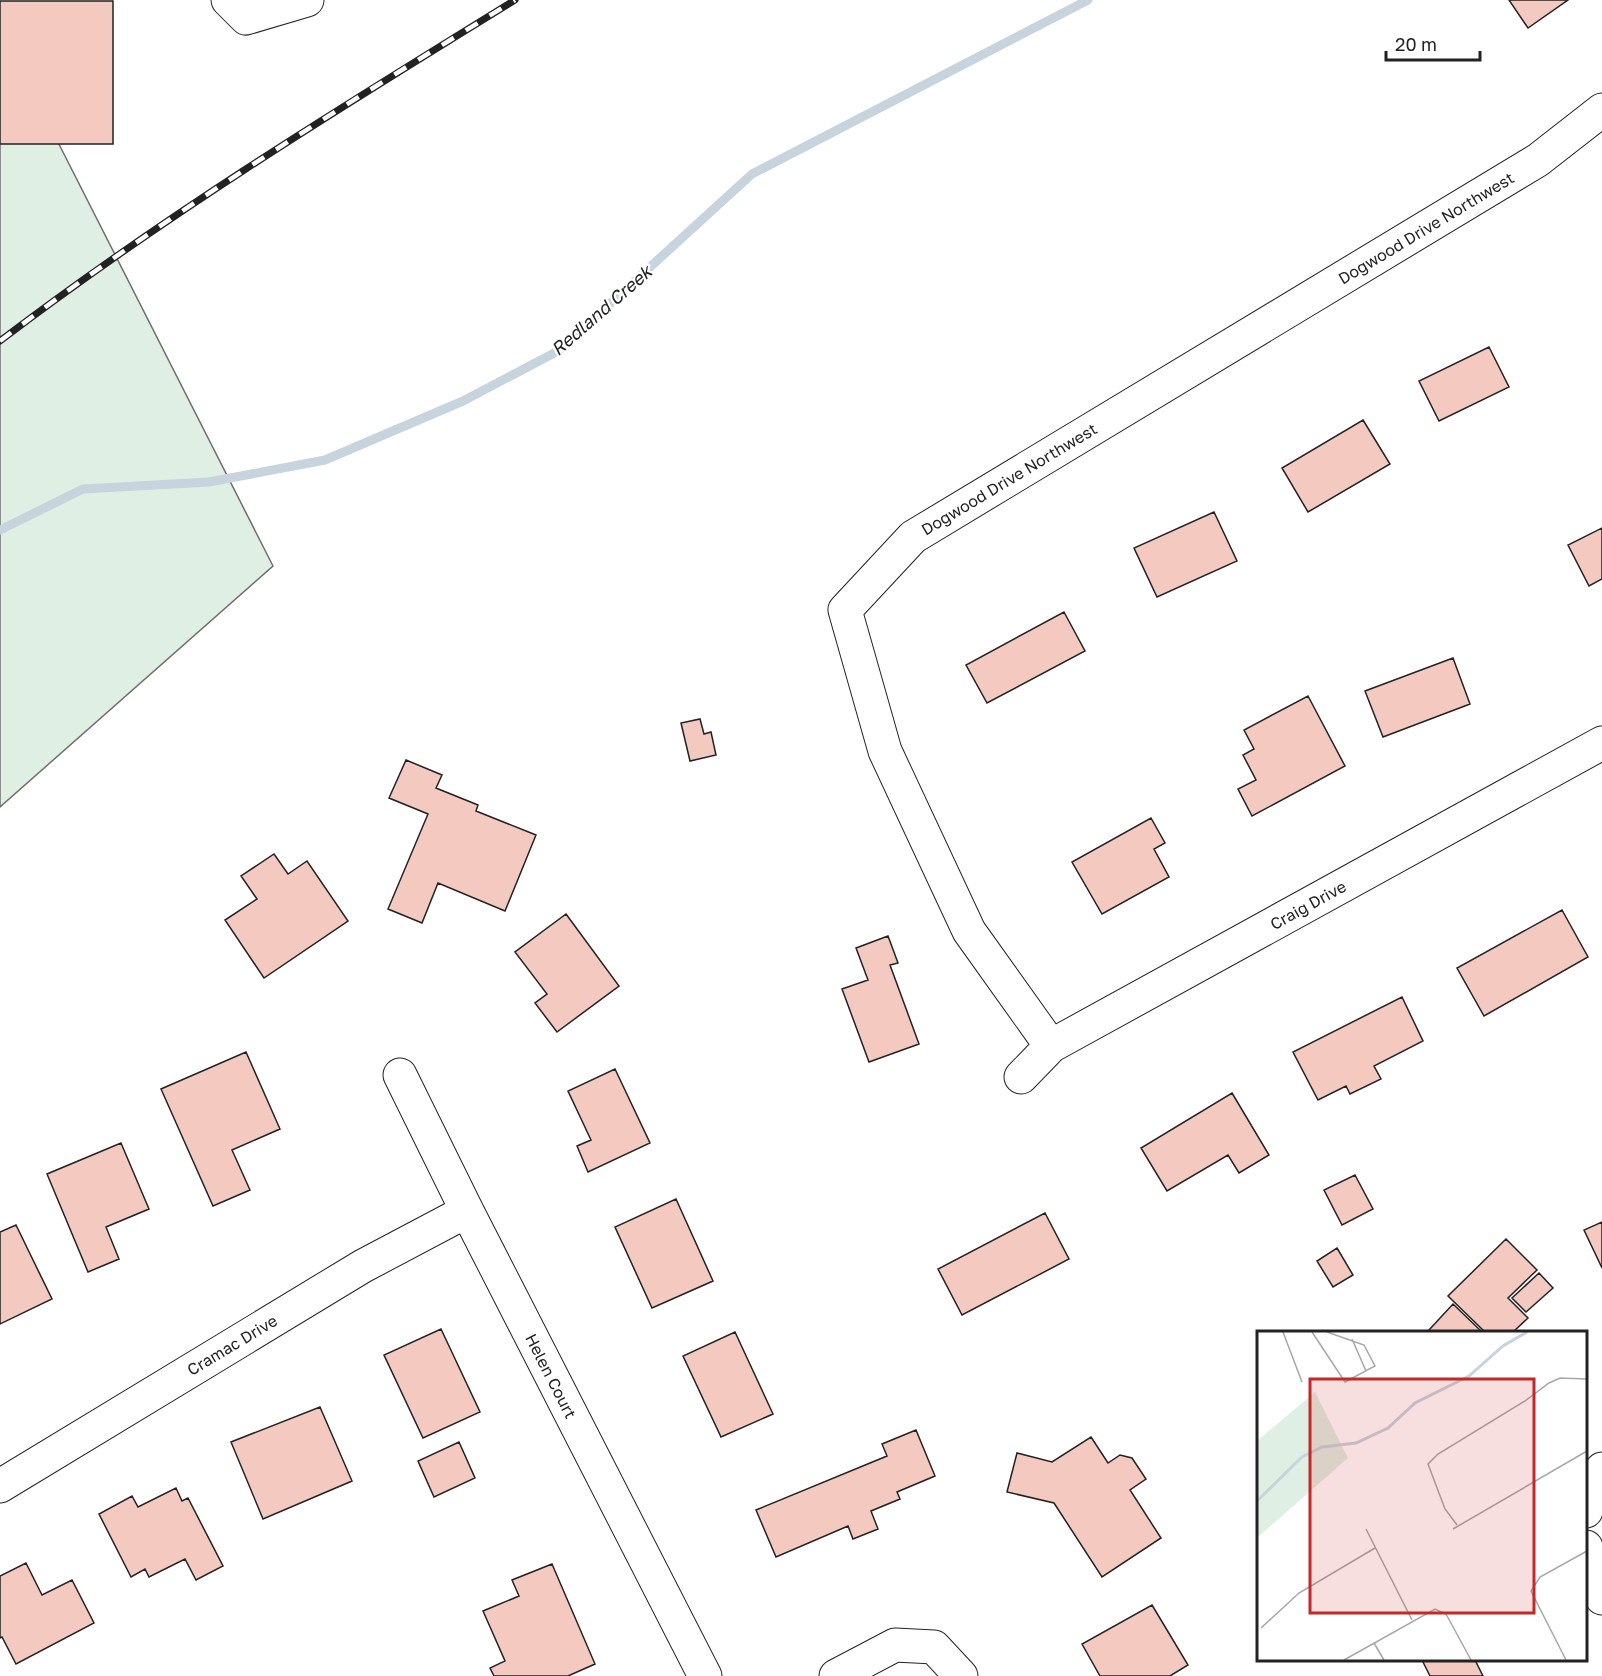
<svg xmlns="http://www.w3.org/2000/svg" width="1602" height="1676" viewBox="0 0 1602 1676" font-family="'Golos Text',sans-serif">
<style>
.green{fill:#e0efe3;stroke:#6f6f6f;stroke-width:1.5}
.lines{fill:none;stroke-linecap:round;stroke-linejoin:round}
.stream{stroke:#c7d3dd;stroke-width:9}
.building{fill:#f3c9c0;stroke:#222;stroke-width:1.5}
.minor-casing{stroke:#222;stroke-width:35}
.minor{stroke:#fff;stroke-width:33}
.rail-casing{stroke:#222;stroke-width:7}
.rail{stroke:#fff;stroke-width:4.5;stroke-dasharray:14;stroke-linecap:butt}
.labels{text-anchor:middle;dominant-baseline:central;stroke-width:4.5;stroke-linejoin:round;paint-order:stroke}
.street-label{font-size:16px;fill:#222;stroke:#fff}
.water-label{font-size:18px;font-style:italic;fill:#222;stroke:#fff}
.inset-river{fill:none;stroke:#c7d3dd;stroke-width:3}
.inset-road{fill:none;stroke:#a7a7a7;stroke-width:1.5}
.view{fill:#c62828;fill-opacity:0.15;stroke:#c62828;stroke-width:3}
.inset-edge{fill:none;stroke:#222;stroke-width:3}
</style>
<rect width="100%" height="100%" fill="#fff"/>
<path class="green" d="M33 93 273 566 0 807V121Z"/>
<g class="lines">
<path class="stream" d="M0 530 83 489 209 482 325 460 463 401 558 351 752 174 1088 0"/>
</g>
<path class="building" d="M1509 0H1568L1528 28Z
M0 1H113V144H0Z
M1489 347 1509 387 1439 421 1419 381Z
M1363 420 1390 464 1308 512 1282 468Z
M1214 512 1237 561 1157 597 1134 548Z
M1602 528V579L1589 586 1568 545Z
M1064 612 1085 651 987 703 966 665Z
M1453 658 1470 704 1383 737 1365 691Z
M1308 696 1345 766 1252 816 1238 789 1256 780 1243 755 1254 749 1244 730Z
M700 719 704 734 711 732 716 755 690 761 681 723Z
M406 760 442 775 436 788 478 805 476 811 536 835 505 911 438 883 422 923 388 909 428 814 389 798Z
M1151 818 1165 843 1154 849 1169 877 1102 914 1072 862Z
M274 854 288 874 307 861 348 921 264 978 225 920 257 899 241 876Z
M1562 910 1588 957 1484 1016 1457 968Z
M566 914 619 986 557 1032 535 1003 547 994 515 952Z
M888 936 898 963 890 965 919 1044 869 1062 842 989 868 980 856 948Z
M1402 997 1423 1041 1374 1066 1381 1079 1350 1094 1346 1086 1318 1100 1293 1052Z
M246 1052 280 1129 232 1150 250 1190 213 1206 161 1089Z
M615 1069 650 1143 588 1172 577 1146 591 1140 568 1091Z
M1232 1093 1269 1155 1239 1173 1228 1155 1167 1191 1141 1148Z
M121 1143 149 1209 106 1227 119 1259 88 1272 47 1174Z
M1355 1175 1373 1209 1342 1225 1324 1190Z
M676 1199 713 1281 652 1308 615 1227Z
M1045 1213 1069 1259 962 1315 938 1269Z
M1602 1222V1268L1584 1230Z
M16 1225 52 1299 0 1324V1232Z
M1506 1239 1537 1270 1508 1298 1528 1318 1513 1332H1485L1448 1296Z
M1337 1248 1353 1275 1333 1287 1317 1261Z
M1539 1273 1553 1288 1526 1312 1512 1298Z
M1453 1304 1481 1331 1479 1332H1431L1429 1330Z
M441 1329 480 1412 423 1438 384 1355Z
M735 1332 773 1414 721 1437 683 1356Z
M320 1407 352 1481 263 1519 231 1442Z
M916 1430 935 1476 897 1492 900 1499 871 1511 878 1529 853 1539 848 1526 776 1557 756 1510 887 1456 882 1444Z
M1091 1437 1108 1463 1120 1455 1132 1458 1146 1479 1130 1490 1161 1538 1102 1577 1054 1503 1007 1492 1017 1453 1052 1462Z
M459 1442 475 1478 434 1497 418 1461Z
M176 1488 182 1501 188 1498 223 1566 196 1580 185 1559 149 1577 145 1569 131 1577 99 1514 132 1496 138 1507Z
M26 1563 42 1595 72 1580 94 1623 16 1664 2 1637 0 1638V1576Z
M552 1564 595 1664 568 1676H494L490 1668 505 1661 483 1611 519 1596 512 1580Z
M1152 1605 1188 1665 1170 1676H1100L1082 1644Z
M1422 1660H1475L1483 1676H1430Z"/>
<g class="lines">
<g class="minor-casing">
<path id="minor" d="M228 0 246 18 307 0
M1051 1046 969 931 885 751 845 610 913 537 1538 160 1602 110
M400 1075 467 1211 705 1676
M1021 1077 1051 1046 1602 743
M0 1486 363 1266 467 1211
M1586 1511 1591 1487 1602 1469
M1586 1547 1594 1580 1602 1598
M836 1676 895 1645 934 1647 961 1676"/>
</g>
<use href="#minor" class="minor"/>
<g class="rail-casing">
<path id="rail" d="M0 341C164 216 340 108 515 0"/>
</g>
<use href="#rail" class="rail"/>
</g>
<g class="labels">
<g class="street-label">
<text transform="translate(1426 228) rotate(-31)">Dogwood Drive Northwest</text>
<text transform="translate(1009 479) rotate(-31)">Dogwood Drive Northwest</text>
<text transform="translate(1308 905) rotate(-29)">Craig Drive</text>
<text transform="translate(232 1345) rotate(-31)">Cramac Drive</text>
<text transform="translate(551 1376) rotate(63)">Helen Court</text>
</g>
<g class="water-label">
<text transform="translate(601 310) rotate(-41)">Redland Creek</text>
</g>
</g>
<g transform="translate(1257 1331)">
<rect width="330" height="330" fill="#fff"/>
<path d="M58 61 91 127 0 207V110Z" fill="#e0efe3"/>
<path class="inset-river" d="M0 170 45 126 65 116 99 112 131 97 158 72 212 45 246 15 270 1"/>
<path class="inset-road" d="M26 1 45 51M55 1 88 51 118 35 107 14 70 1M95 8 109 40M200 194 188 178 171 133 181 123 268 70 292 52 303 47 330 48M109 198 155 289M196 198 330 120M4 297 42 262 118 217M117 312 127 329M87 329 178 278 189 283 214 329M309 329 274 260 283 246 330 220"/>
<path class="view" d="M53 48H277V282H53Z"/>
<rect width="330" height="330" class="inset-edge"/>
</g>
<path d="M1386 51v9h94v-9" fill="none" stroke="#222222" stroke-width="3"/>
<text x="1395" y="51" font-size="18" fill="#222222" stroke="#ffffff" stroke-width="4.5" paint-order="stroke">20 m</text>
</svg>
